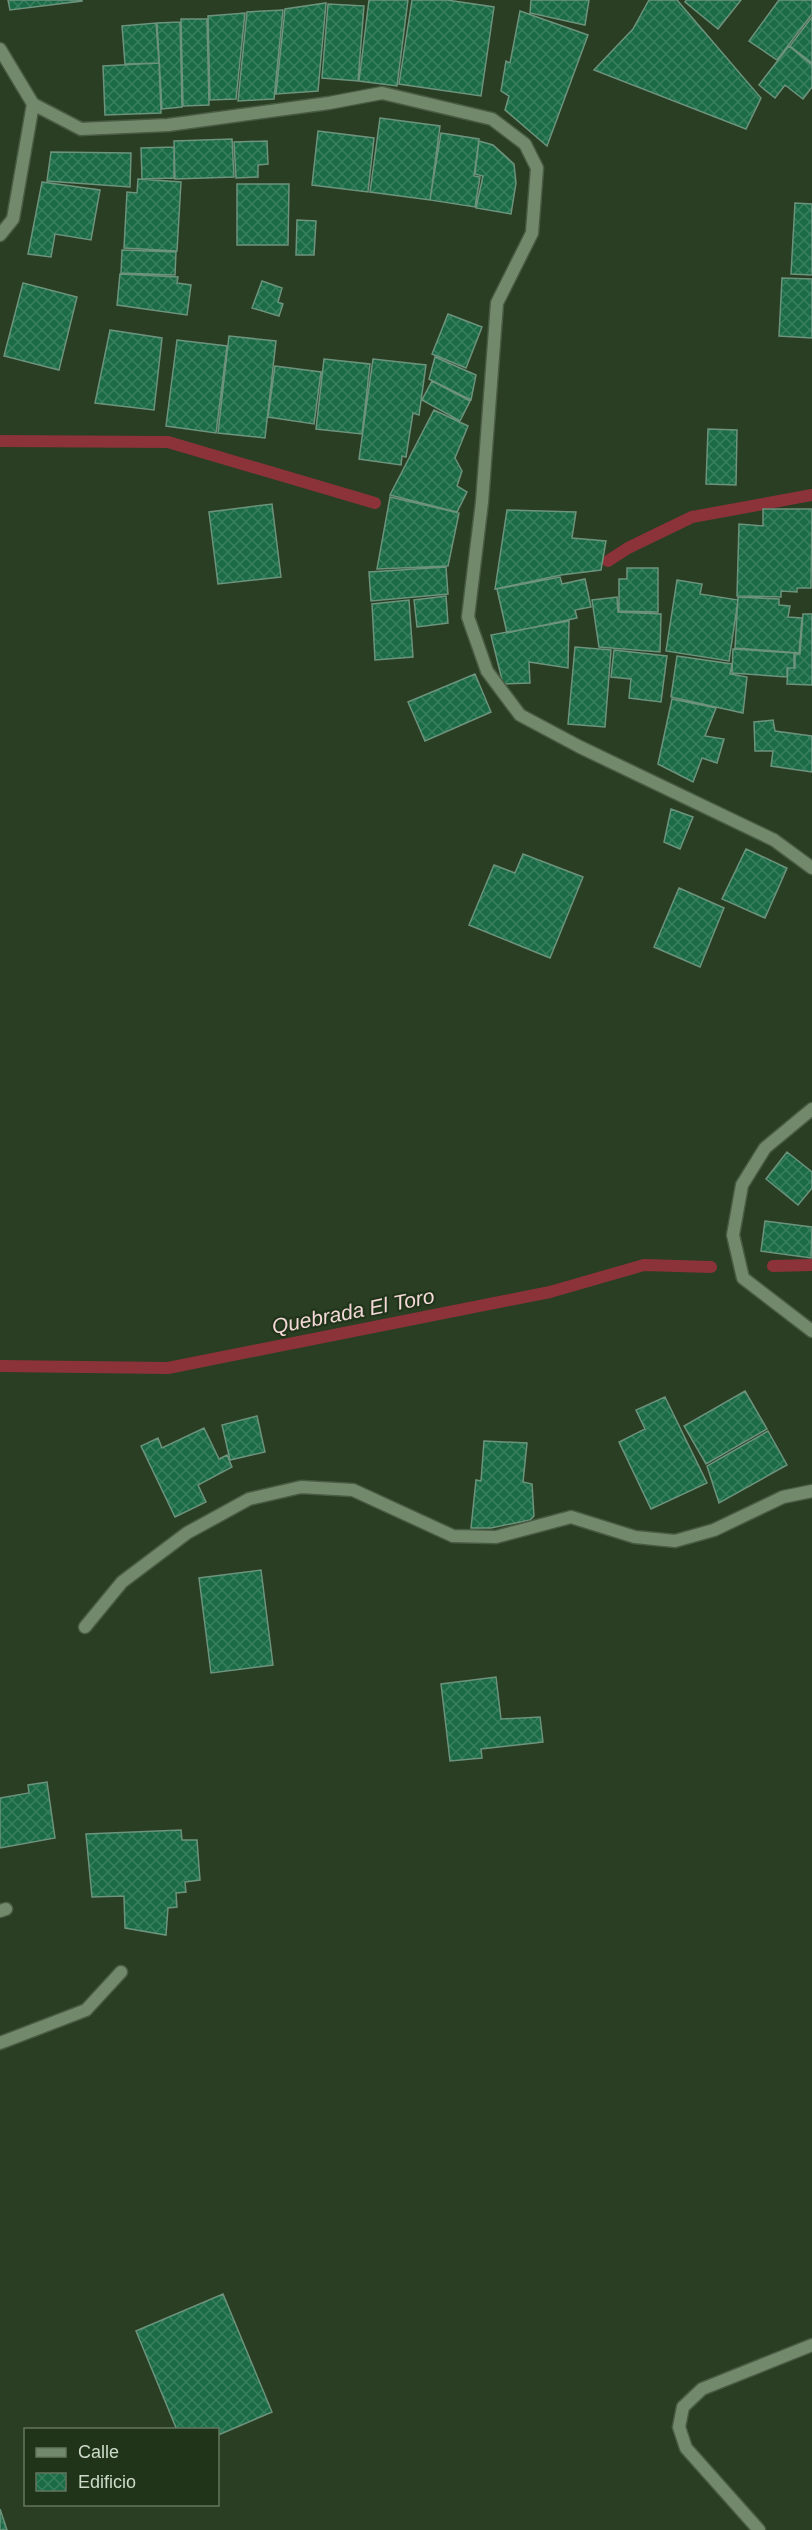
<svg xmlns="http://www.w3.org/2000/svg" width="812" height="2530" viewBox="0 0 812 2530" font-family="Helvetica,sans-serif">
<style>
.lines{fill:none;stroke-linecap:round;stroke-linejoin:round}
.stream{stroke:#8c333a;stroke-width:12}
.building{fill:url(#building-cross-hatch);stroke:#6d937d;stroke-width:1.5}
.service-casing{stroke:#495b43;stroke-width:15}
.tertiary-casing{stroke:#495b43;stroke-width:15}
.service{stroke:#728a6b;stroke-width:12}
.tertiary{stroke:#728a6b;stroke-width:12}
.labels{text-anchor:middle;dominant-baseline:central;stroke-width:4.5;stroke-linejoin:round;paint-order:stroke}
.water-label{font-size:21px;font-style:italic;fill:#f3d8d7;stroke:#1f3419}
</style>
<defs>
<pattern id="building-cross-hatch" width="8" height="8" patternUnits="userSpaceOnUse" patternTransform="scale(1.5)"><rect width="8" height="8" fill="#1a6b46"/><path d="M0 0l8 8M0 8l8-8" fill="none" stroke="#3a805f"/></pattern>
</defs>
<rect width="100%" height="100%" fill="#293e23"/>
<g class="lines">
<path class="stream" d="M0 441 168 442 375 503
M608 561 628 548 692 517 812 495
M773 1266 812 1265
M0 1366 168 1368 550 1292 644 1265 711 1267"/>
</g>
<path class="building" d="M8 0H82V1L10 10Z
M369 0H408L397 86 359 81Z
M412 0H447L494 7 481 96 399 84Z
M531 0H589L585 25 530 13Z
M649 0H677L761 98 746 129 594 70 633 29Z
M686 0H741L718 29 685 2Z
M779 0H812V14L777 60 749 41Z
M326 3 318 91 276 94 285 9Z
M328 4 364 6 358 81 322 78Z
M283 10 274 99 238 101 247 12Z
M520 11 588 35 547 146 505 110 509 96 501 91 506 61 510 63Z
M245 13 236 99 210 100 208 16Z
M812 17V63L790 46Z
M181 19H207L209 105 183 106Z
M180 22 182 107 162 109 157 23Z
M156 23 159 63 125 64 122 26Z
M789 46 812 65V87L803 99 785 85 775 98 759 85Z
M159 63 161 113 105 115 103 66Z
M380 118 440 126 430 200 370 192Z
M318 131 374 138 368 192 312 185Z
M441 133 479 139 474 176 480 177 475 207 430 200Z
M232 139 234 177 175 179 174 141Z
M267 141 268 164 258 165V177L236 178 234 142Z
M479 141 493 145 514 164 516 183 511 214 476 208 483 176 475 174Z
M174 147V178L142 179 141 148Z
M51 152 131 153 130 187 47 181Z
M138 179 181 182 177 251 124 248 127 192 137 193Z
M42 182 100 190 91 240 55 234 51 257 28 254Z
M237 184H289L288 245H237Z
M795 203 812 204V275L791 274Z
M297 220 316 221 314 255H296Z
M122 250 176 252 175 275 121 273Z
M120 274 178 277 177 283 191 285 187 315 117 305Z
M782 278 812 279V338L779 336Z
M262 281 282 288 278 302 283 304 279 316 252 308Z
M23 283 77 297 59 370 4 356Z
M448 314 482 327 466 368 432 354Z
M110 330 162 338 154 410 95 403Z
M229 336 276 341 265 438 218 433Z
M177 340 227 346 216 433 166 426Z
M435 357 476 375 471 400 429 379Z
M324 359 370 364 362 434 316 429Z
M373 359 426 365 419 415 413 413 406 457 402 456 401 465 359 459Z
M275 366 321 372 314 424 268 417Z
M432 381 470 401 460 421 422 400Z
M434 410 468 426 455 458 462 471 457 486 467 492 457 512 390 495Z
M708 429 737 430 736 485 706 484Z
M390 497 459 513 448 566 377 569Z
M272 504 281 577 218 584 209 512Z
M763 509H812L811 588H797V592L781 591V597L737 596 739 524 763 526Z
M507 510 576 512 572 538 606 541 601 570 561 575 495 589Z
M446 567 448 594 371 601 369 572Z
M627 568H658V612L619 611V579H627Z
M560 577 562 584 585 579 591 607 575 610 577 618 507 633 497 589Z
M677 580 702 584 700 594 738 600 729 661 666 651Z
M446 596 448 623 417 627 414 600Z
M617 597 618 612 661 614 660 652 599 647 592 600Z
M738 597 779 599V605L790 606 788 617 802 618 799 653 735 648Z
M409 600 413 657 375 660 372 604Z
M803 614H812V685L787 684 788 668H795V654H800Z
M569 621 568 668 529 662 530 683 503 684 491 635Z
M575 647 611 650 605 727 568 724Z
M733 649 794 653V668H787V677L732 673Z
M614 650 667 656 661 702 629 698 631 679 611 677Z
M677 656 732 664 730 674 747 677 743 713 671 697Z
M475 674 491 712 425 741 408 702Z
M672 699 716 708 705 736 724 739 717 763 702 758 693 782 658 764Z
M773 720 775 731 812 736V772L771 766 773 751H755L754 722Z
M671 809 693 817 680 849 664 842Z
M746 849 787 868 765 918 722 899Z
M523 854 583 877 550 958 469 925 494 865 515 873Z
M679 888 724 908 700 967 654 947Z
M787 1152 812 1172V1188L798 1205 766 1179Z
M765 1221 812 1227 811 1258 761 1251Z
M745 1391 767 1429 706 1464 684 1426Z
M665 1397 707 1483 651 1509 619 1442 645 1429 636 1410Z
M257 1416 265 1452 230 1460 222 1425Z
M204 1428 219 1459 227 1455 232 1467 198 1485 206 1502 175 1517 141 1446 158 1438 162 1448Z
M768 1431 787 1465 719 1503 707 1466Z
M484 1441 527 1443 523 1482 532 1484 534 1516 530 1520 491 1528H471L476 1480 481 1481Z
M261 1570 273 1665 211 1673 199 1578Z
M496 1677 501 1719 540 1717 543 1742 481 1749 482 1758 450 1761 441 1684Z
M47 1782 55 1838 0 1848V1798L29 1793 28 1785Z
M181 1830 182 1840H197L200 1880 185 1882 186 1892 176 1893 177 1907 168 1908 166 1935 125 1928 124 1896 92 1897 86 1834Z
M223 2294 272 2412 218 2435V2430H177L136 2331Z
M0 2509 7 2530H0Z"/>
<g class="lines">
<g class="service-casing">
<path id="service" d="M0 1911 6 1909
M0 2043 86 2010 121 1972"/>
</g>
<g class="tertiary-casing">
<path id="tertiary" d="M0 49 33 104 81 129 168 125 329 103 382 93 492 119 525 144 537 168 532 233 497 303 482 502 468 617 487 671 520 715 580 747 774 840 812 868
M0 235 13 219 33 104
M812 1109 765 1148 742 1185 733 1235 743 1278 812 1331
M85 1627 122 1582 187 1533 249 1499 301 1487 353 1490 453 1536 496 1537 571 1517 635 1537 675 1541 714 1530 783 1497 812 1491
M759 2530 686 2448 679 2427 683 2407 702 2389 812 2345"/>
</g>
<use href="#service" class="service"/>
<use href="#tertiary" class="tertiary"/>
</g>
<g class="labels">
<g class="water-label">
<text transform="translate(353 1311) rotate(-11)">Quebrada El Toro</text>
</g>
</g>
<rect x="24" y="2428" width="195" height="78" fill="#1f3419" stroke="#65765f" stroke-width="1.5"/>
<rect x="36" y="2448" width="30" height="9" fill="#728a6b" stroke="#65765f" stroke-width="1.5"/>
<text x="78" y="2458" font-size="18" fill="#cddac9">Calle</text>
<rect x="36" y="2473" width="30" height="18" fill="url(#building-cross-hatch)" stroke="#65765f" stroke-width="1.5"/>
<text x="78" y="2488" font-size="18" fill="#cddac9">Edificio</text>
</svg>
